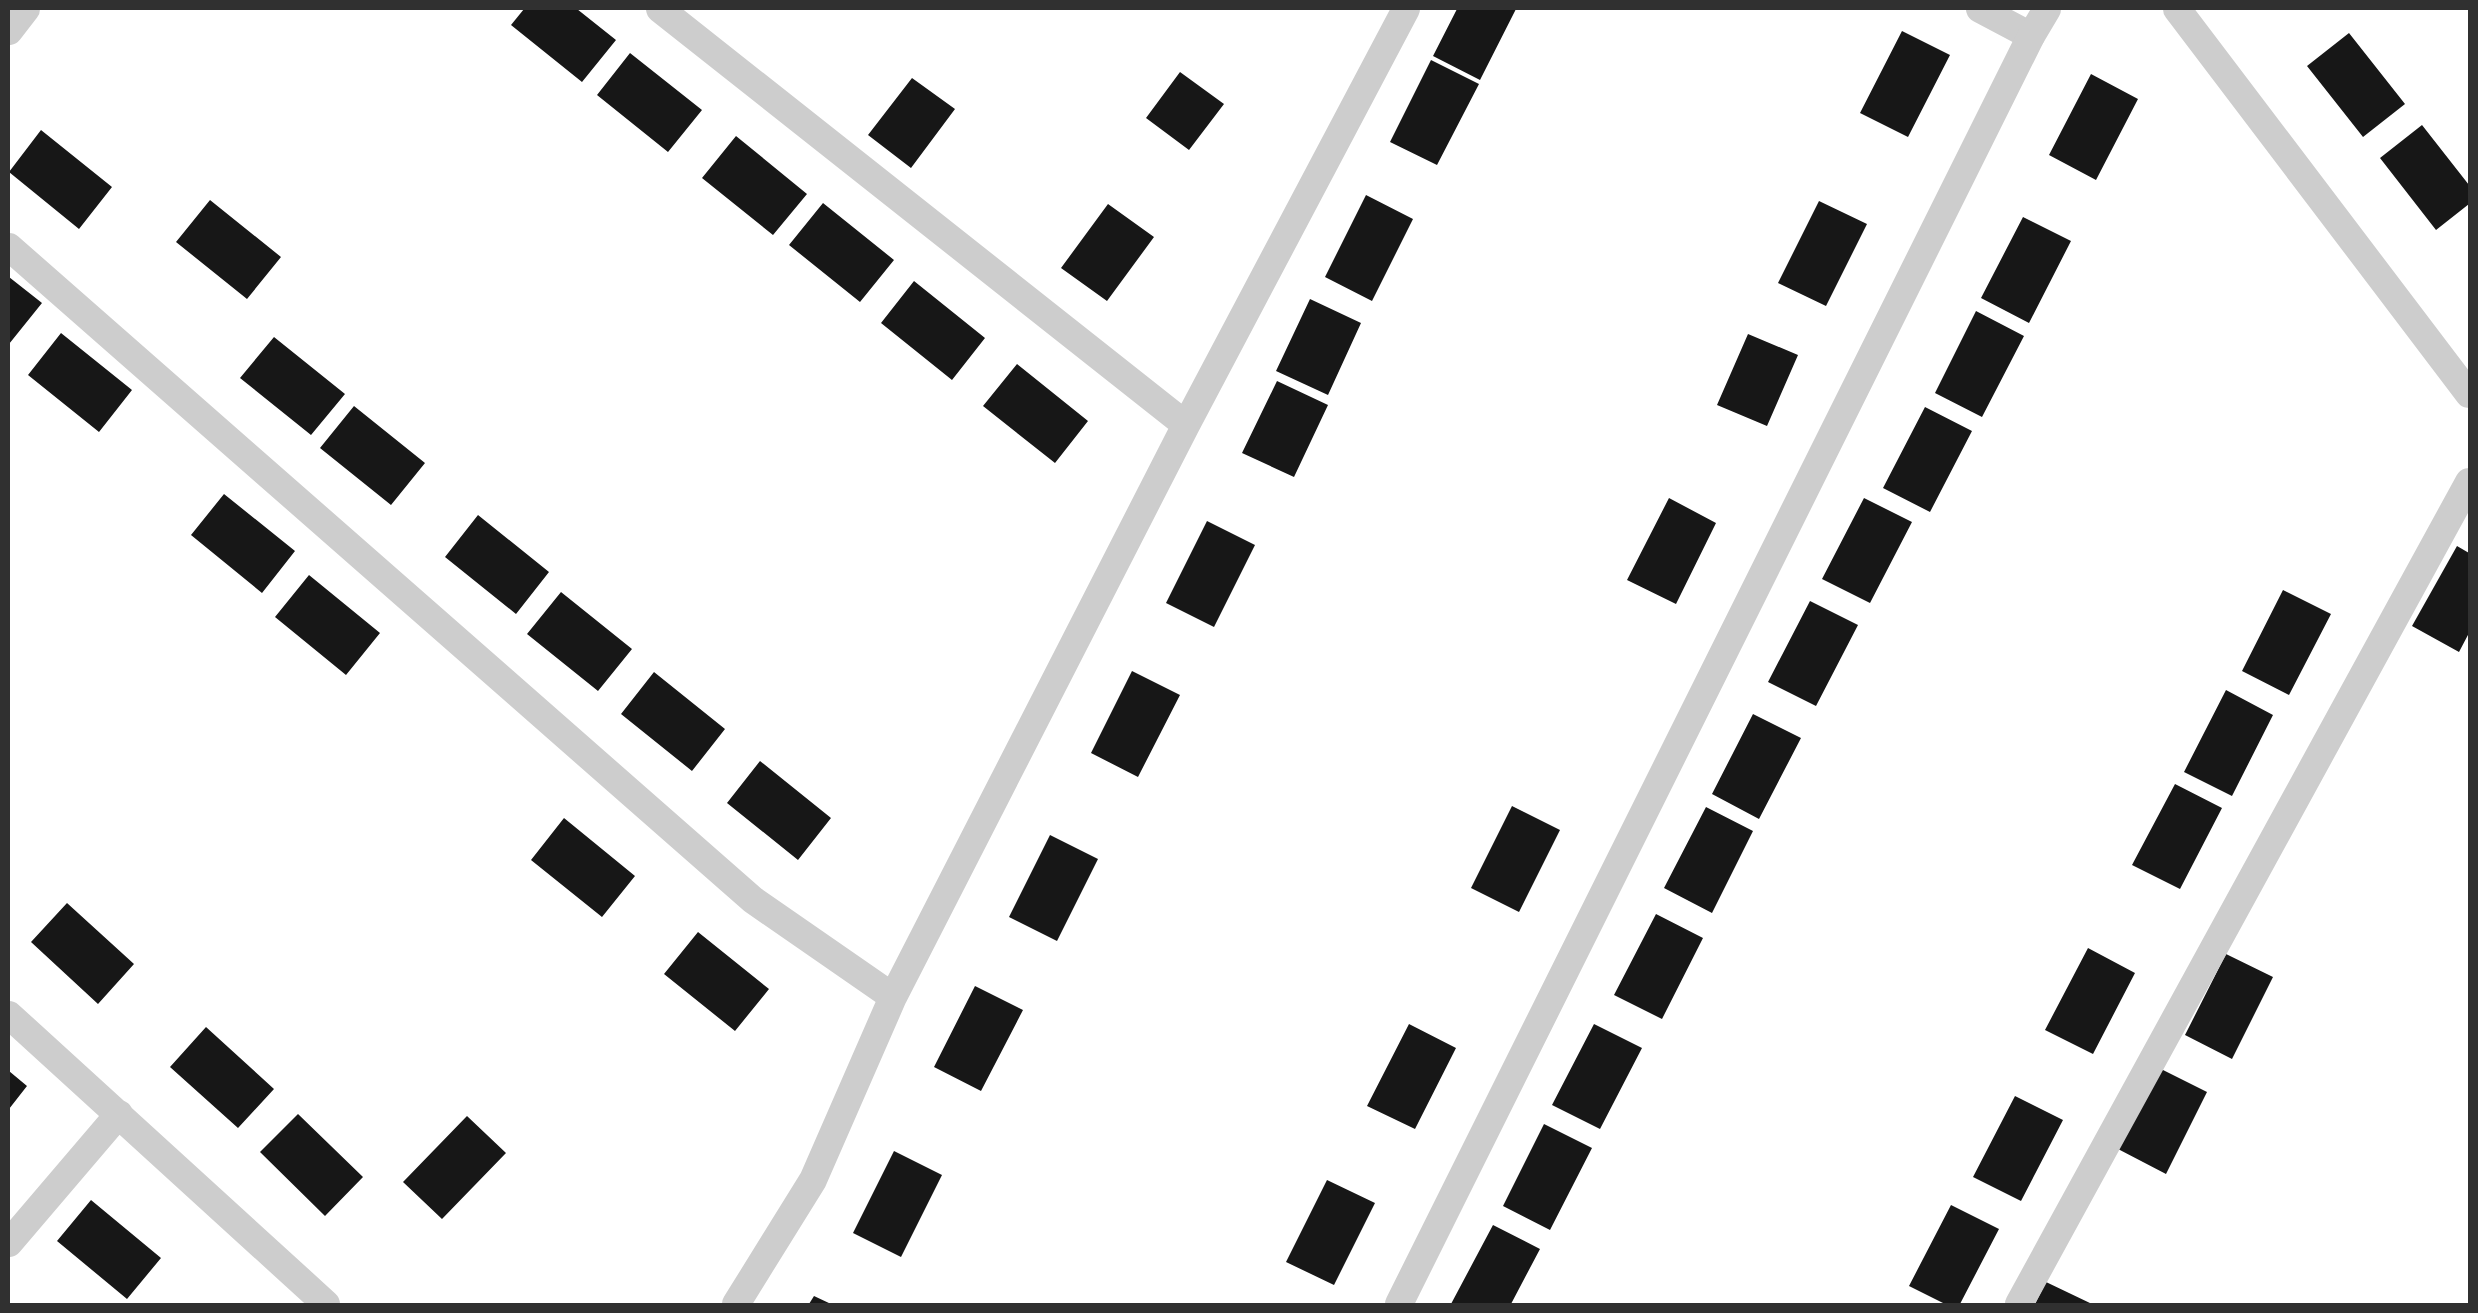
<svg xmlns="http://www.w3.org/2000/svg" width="2478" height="1313" viewBox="0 0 2478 1313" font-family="Cabin,sans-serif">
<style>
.building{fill:#171717}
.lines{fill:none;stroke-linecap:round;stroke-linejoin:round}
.minor{stroke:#cdcdcd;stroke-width:28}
.tertiary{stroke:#cdcdcd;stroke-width:28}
</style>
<rect width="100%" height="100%" fill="#fff"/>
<path class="building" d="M524 9H577L616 40 582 82 511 25Z
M1457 9H1516L1480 80 1433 56Z
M1902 31 1950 55 1908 137 1860 113Z
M2349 33 2405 104 2363 137 2307 66Z
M630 53 702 110 668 152 597 95Z
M1431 60 1479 84 1437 165 1390 142Z
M1180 72 1224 104 1189 150 1146 118Z
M2091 74 2138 99 2096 180 2049 155Z
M912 78 955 109 911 168 868 135Z
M2422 125 2469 185V204L2436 230 2380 158Z
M41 130 112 187 79 229 9 172Z
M736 136 807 194 773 235 702 178Z
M1366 195 1413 219 1372 301 1325 277Z
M210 200 281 257 247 299 176 242Z
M1819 201 1867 224 1826 306 1778 283Z
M823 203 894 260 860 302 789 245Z
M1108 204 1154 237 1107 301 1061 268Z
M2023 217 2071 241 2029 323 1981 298Z
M9 277 42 303 9 344Z
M914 281 985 338 952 380 881 323Z
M1310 299 1361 323 1328 395 1276 371Z
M1976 311 2024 336 1982 417 1935 393Z
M61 333 132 390 99 432 28 375Z
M1748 334 1798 355 1767 426 1717 405Z
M274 337 345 394 311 435 240 378Z
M1017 364 1088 421 1055 463 983 406Z
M1277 381 1328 405 1294 477 1242 453Z
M354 406 425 463 391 505 320 448Z
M1925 407 1972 431 1930 512 1883 488Z
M224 494 295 551 262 593 191 535Z
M1669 498 1716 523 1676 604 1627 580Z
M1864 498 1912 522 1870 603 1822 579Z
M478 515 549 572 516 614 445 557Z
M1207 521 1255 545 1214 627 1166 603Z
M2457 546 2469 553V633L2459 652 2412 626Z
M309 575 380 633 346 675 275 617Z
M2283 590 2331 614 2289 695 2242 671Z
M561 592 632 649 598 691 527 634Z
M1810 601 1858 625 1816 706 1768 682Z
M1132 671 1180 695 1138 777 1091 753Z
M654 672 725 729 692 771 621 714Z
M2226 690 2273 715 2232 796 2184 772Z
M1753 714 1801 738 1759 819 1712 794Z
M760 761 831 818 798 860 727 803Z
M2175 784 2222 808 2180 889 2132 865Z
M1512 806 1560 830 1519 912 1471 888Z
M1706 807 1753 831 1712 913 1664 888Z
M564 818 635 876 602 917 531 860Z
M1050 835 1098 859 1057 941 1009 917Z
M67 903 134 964 98 1004 31 942Z
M1656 914 1703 938 1662 1019 1614 995Z
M698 932 769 989 735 1031 664 974Z
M2088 948 2135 973 2093 1054 2045 1030Z
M2226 954 2273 977 2232 1059 2185 1035Z
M975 986 1023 1010 981 1091 934 1067Z
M1409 1024 1456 1048 1415 1129 1367 1106Z
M1594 1024 1642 1048 1600 1129 1552 1105Z
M206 1027 274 1089 238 1128 170 1067Z
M2159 1068 2207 1092 2166 1174 2118 1149Z
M9 1071 27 1086 9 1109Z
M2015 1096 2063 1120 2021 1201 1973 1177Z
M298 1114 363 1177 325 1216 260 1152Z
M467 1116 506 1153 442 1219 403 1182Z
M1544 1124 1592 1148 1550 1230 1503 1206Z
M894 1151 942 1175 901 1257 853 1233Z
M1327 1180 1375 1203 1334 1285 1286 1262Z
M91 1200 161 1258 127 1299 57 1241Z
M1951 1205 1999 1229 1960 1304H1945L1909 1286Z
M1493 1225 1540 1249 1511 1304H1451Z
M2046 1282 2092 1304H2035Z
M814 1296 831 1304H809Z"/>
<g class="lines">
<path class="minor" d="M660 9 1186 425
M1980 9 2031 36
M2177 9 2469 394
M9 31 26 9
M9 247 753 900 893 997
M9 1015 326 1304
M9 1243 119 1114
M736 1304 813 1180 893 997 1186 425 1406 9
M2019 1304 2469 482"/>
<path class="tertiary" d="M1399 1304 2031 36 2047 9"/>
</g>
<rect width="2478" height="1313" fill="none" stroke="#303030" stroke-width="20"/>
</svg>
